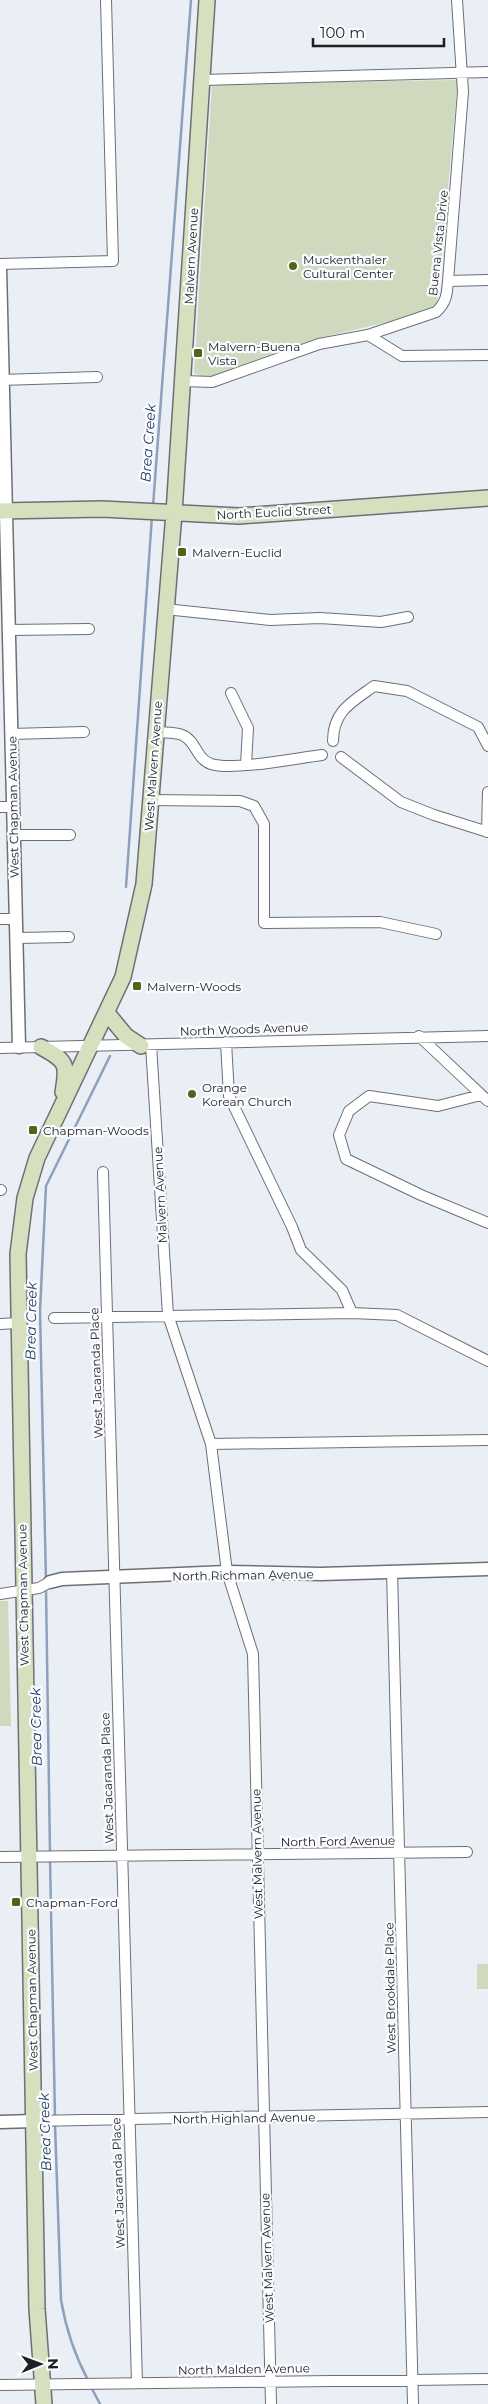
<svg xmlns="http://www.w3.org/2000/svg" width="488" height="2404" viewBox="0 0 488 2404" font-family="Montserrat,sans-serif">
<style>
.green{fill:#ced9be}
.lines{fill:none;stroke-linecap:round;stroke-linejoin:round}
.stream{stroke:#8da1bd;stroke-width:2.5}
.minor-casing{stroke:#6c7076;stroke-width:12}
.tertiary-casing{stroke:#6c7076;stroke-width:15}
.secondary-casing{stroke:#6c7076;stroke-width:18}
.minor{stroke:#fff;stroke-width:10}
.tertiary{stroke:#fff;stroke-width:12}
.secondary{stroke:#d6e0be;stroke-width:15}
.poi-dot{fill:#4f6616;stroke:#fafcff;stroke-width:2}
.labels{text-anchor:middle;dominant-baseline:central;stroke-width:4.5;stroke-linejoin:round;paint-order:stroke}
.street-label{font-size:12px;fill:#1d1f21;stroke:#fafcff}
.poi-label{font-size:12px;fill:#1d1f21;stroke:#fafcff;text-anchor:start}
.water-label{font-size:14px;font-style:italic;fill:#18355c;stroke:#fafcff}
</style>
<rect width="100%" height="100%" fill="#eaeff6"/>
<path class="green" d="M458 80 437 305 388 322 314 339 206 378 194 373 212 84Z
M0 1601H8L11 1726H0Z
M477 1964H488V1989H477Z"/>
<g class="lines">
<path class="stream" d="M153 506 191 0
M126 887 152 516
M46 1581 40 1311 46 1186 110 1056
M46 1589 50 1853
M50 1859 55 2118
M55 2124 61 2300C66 2329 74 2354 88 2380
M91 2387 100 2404"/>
<g class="minor-casing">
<path id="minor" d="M202 80 488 72
M0 264 113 261 106 0
M448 281 488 280
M368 335 402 356 488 355
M0 380 97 377
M184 381 212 382 319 344 368 335 436 312C446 303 447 295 448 281L463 92 457 0
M165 609 270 620 320 618 381 622 408 617
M9 630 89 629
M231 693 248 728 246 765
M156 732C164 733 175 732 182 735 196 740 196 759 211 764 233 771 297 758 322 755
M11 734 84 732
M333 741C333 711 352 702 374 686L407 691 478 727 488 746
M341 757 401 802 434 815 488 832
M150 800 240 801 254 806 264 824V923L380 922 436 934
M0 807H13
M487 832 488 792
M14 835H70
M0 919H16
M17 938 69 937
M419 1036 488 1101
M226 1042 229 1096 292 1227 301 1250 342 1290 352 1313
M151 1045 168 1315 211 1444 227 1572 253 1654 271 2404
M0 1048 488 1036
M481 1095 438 1106 369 1096 349 1111 339 1135 346 1159 421 1195 488 1223
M103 1172 137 2383
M0 1190H1
M54 1318 352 1313 397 1315 488 1361
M0 1324 18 1323
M211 1444 488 1440
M392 1571 413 2404
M0 1594 39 1588 50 1582
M0 1857 467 1852
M34 2121 488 2112
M0 2385 488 2379"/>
</g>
<g class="tertiary-casing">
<path id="tertiary" d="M0 268 19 1047
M50 1582 62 1579 227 1572 321 1574 488 1569
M0 2122 34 2121"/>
</g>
<g class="secondary-casing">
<path id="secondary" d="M0 511 102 509 239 516 488 498
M107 1013 126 1036 141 1046
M41 1047C67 1061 68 1064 63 1092
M44 2404 37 2309 18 1254 25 1198 37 1158 123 977 144 884 174 513 207 0"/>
</g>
<use href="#minor" class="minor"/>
<use href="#tertiary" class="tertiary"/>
<use href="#secondary" class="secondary"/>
</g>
<g class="poi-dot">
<circle cx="293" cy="266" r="5"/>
<rect x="193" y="348" width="10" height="10" rx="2.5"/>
<rect x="177" y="547" width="10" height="10" rx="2.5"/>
<rect x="132" y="981" width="10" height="10" rx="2.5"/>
<circle cx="192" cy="1094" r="5"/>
<rect x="28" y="1125" width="10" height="10" rx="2.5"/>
<rect x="11" y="1897" width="10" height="10" rx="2.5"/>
</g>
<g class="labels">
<g class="street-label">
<text transform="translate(438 243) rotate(-84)">Buena Vista Drive</text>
<text transform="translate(191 256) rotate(-87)">Malvern Avenue</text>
<text transform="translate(274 512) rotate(-3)">North Euclid Street</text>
<text transform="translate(153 766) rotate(-86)">West Malvern Avenue</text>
<text transform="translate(13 807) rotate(-91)">West Chapman Avenue</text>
<text transform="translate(244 1029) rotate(-2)">North Woods Avenue</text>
<text transform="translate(160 1195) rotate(-93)">Malvern Avenue</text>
<text transform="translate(96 1373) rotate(-92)">West Jacaranda Place</text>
<text transform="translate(243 1575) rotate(-1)">North Richman Avenue</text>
<text transform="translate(23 1595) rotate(-91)">West Chapman Avenue</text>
<text transform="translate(107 1778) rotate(-92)">West Jacaranda Place</text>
<text transform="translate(338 1841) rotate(-1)">North Ford Avenue</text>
<text transform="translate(257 1854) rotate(-91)">West Malvern Avenue</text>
<text transform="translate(390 1988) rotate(-91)">West Brookdale Place</text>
<text transform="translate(32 2000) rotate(-91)">West Chapman Avenue</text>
<text transform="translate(244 2118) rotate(-1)">North Highland Avenue</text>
<text transform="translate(118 2183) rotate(-92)">West Jacaranda Place</text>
<text transform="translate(267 2258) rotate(-92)">West Malvern Avenue</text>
<text transform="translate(244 2369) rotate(-1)">North Malden Avenue</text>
</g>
<g class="poi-label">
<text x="303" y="259">Muckenthaler<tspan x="303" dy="14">Cultural Center</tspan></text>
<text x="208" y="346">Malvern-Buena<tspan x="208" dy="14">Vista</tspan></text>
<text x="192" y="552">Malvern-Euclid</text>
<text x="147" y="986">Malvern-Woods</text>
<text x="202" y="1087">Orange<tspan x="202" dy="14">Korean Church</tspan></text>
<text x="43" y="1130">Chapman-Woods</text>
<text x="26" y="1902">Chapman-Ford</text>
</g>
<g class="water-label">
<text transform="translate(148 443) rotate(-86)">Brea Creek</text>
<text transform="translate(31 1321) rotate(-89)">Brea Creek</text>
<text transform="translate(36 1727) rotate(-91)">Brea Creek</text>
<text transform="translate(45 2132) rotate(-92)">Brea Creek</text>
</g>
</g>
<g transform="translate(40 2364) rotate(89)" stroke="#fafcff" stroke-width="4" paint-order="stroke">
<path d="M0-4L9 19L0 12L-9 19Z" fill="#1d1f21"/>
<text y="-8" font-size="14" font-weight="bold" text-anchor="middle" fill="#1d1f21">N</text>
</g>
<path d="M313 38v8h131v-8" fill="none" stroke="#1d1f21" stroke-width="2.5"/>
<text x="320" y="38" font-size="15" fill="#1d1f21" stroke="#fafcff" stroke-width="4" paint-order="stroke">100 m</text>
</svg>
